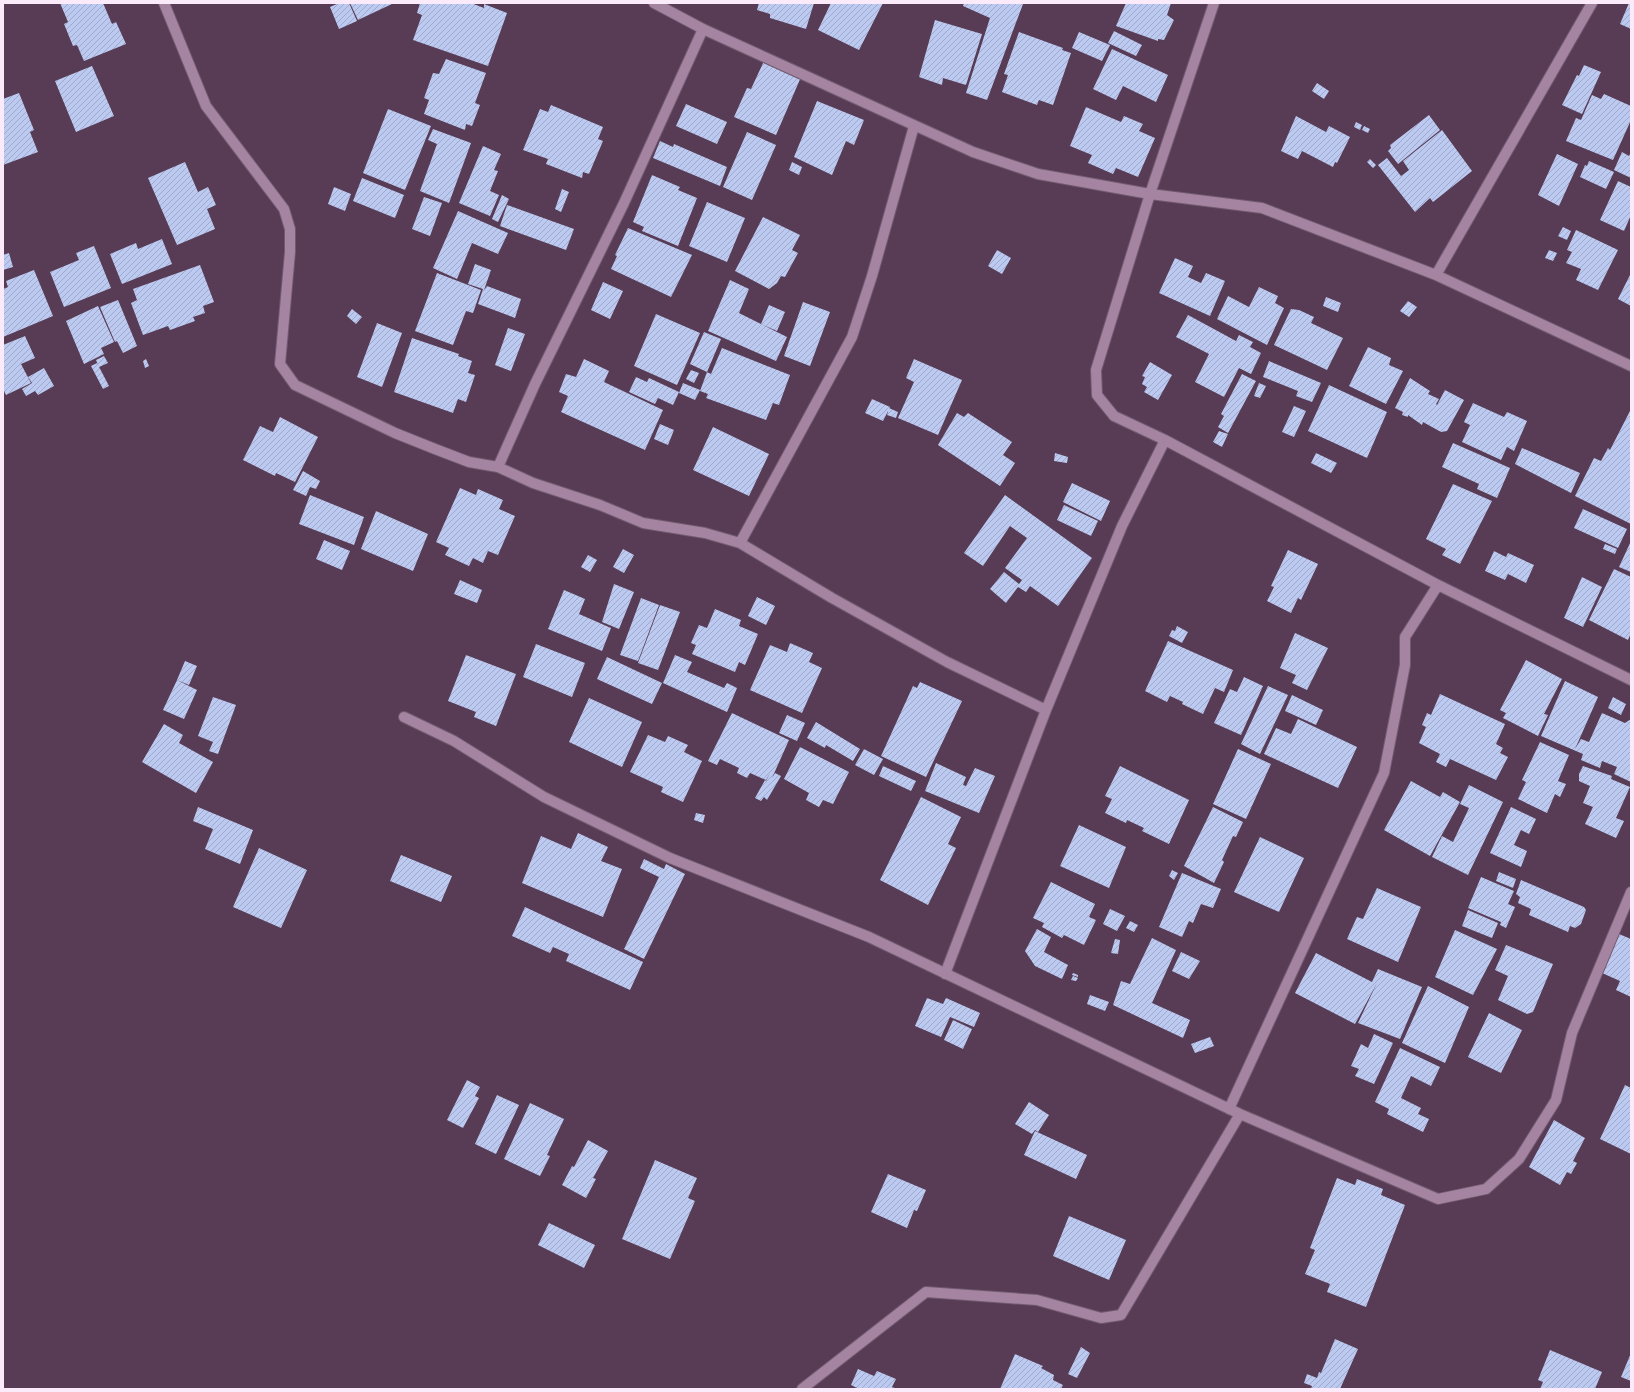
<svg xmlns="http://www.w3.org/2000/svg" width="1634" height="1392" viewBox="0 0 1634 1392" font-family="Ubuntu,sans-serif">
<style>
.building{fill:url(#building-hatch)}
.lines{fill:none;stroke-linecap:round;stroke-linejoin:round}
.minor-casing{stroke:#715a6f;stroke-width:12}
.minor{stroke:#a484a1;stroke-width:10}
</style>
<defs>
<pattern id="building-hatch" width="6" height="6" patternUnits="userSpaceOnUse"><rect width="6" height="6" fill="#bccaf1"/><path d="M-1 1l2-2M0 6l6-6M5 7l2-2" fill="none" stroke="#a0a9c8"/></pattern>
</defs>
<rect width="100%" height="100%" fill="#583c55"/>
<path class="building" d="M60 3H103L112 24 116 22 126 44 84 61 77 45 73 46 64 24 68 22Z
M339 3H349L357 21 339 29 330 7Z
M350 3H394L358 20Z
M420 3H471L484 8V4L507 13 488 66 413 40 422 15 417 13Z
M759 3H814L806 29 770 18V14L757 10Z
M831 3H883L859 50 818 30Z
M964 3 1023 4 987 100 966 93 990 18 963 6Z
M1126 3H1171L1167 15 1174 20 1164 40 1158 39V41L1116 26Z
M1629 3H1631V29L1620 24Z
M935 20 982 34 966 85 943 78 942 85 919 77Z
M1114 31 1142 45 1136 56 1108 43Z
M1019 32 1063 48 1062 50 1071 53 1053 105 1039 100 1037 105 1002 92 1008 75 1004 74Z
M1079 32 1110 45 1102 61 1072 48Z
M1112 49 1168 75 1156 102 1123 86 1116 100 1093 89Z
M446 59 486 73 475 103 480 105 472 126 466 124 465 130 424 114 429 100 424 98 433 73 439 74Z
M764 61 801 77 776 135 734 117 747 88 751 89Z
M1584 65 1601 72 1582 114 1562 105 1577 75 1579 76Z
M92 66 114 116 76 132 55 81Z
M1317 83 1329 91 1324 99 1312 91Z
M19 93 34 130 30 132 38 152 3 165V99Z
M1604 94 1631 106V120L1613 160 1566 141 1576 118 1581 120 1592 95 1601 99Z
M817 101 864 120 854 145 846 141 832 175 794 157Z
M686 104 727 122 717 144 676 126Z
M551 105 603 127 598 139 603 141 589 174 583 172 582 178 546 164 548 159 523 150 540 109 548 112Z
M1086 107 1121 122 1124 116 1143 124 1139 131 1155 138 1138 177 1116 168 1113 174 1088 163 1092 155 1070 146Z
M388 109 431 126 405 190 363 173Z
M1429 115 1440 130 1398 164 1388 151 1391 148 1390 145Z
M1296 116 1326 132 1329 126 1350 137 1337 163 1335 162 1333 167 1302 151 1298 159 1281 151Z
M1356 122 1362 125 1360 130 1354 127Z
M1364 126 1370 129 1368 133 1362 130Z
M433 129 471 143 449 203 420 191 437 144 428 140Z
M1442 130 1472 171 1433 202 1430 198 1415 212 1378 165 1387 158 1401 176 1409 170 1403 161Z
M747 132 776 145 752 200 723 187Z
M660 141 673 147 674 144 727 167 720 186 653 158Z
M483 146 501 154 494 170 498 171 490 191 499 195 490 216 459 203Z
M1622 152 1629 156 1631 152V178L1614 170Z
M1557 154 1578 164 1559 206 1538 195Z
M1370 159 1376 165 1373 168 1367 162Z
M1589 161 1614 172 1606 189 1580 177 1585 165 1587 166Z
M185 162 198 192 208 187 216 205 207 209 215 229 177 245 148 178Z
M792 162 802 167 799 175 789 170Z
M652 175 680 187 678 190 697 198 678 246 642 231 644 227 633 222Z
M362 178 404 195 395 218 353 201Z
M1618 181 1631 187V215L1624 231 1600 220Z
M334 187 351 194 345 211 328 204Z
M562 189 569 192 561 212 555 209Z
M502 195 509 199 498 222 492 219Z
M424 197 442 203 430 236 412 229Z
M707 202 745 218 727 262 689 246Z
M507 205 574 229 566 250 500 226Z
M458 211 508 233 498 254 472 243 457 279 433 268Z
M763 217 800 235 792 250 798 253 785 277 781 276 777 283 769 289 735 271Z
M1563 227 1571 231 1567 240 1558 236Z
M628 228 692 255 671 297 611 269 617 256 615 255Z
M1576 230 1618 250 1598 290 1576 280 1581 269 1566 263 1572 252 1567 250Z
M162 239 172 264 122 284 110 254 136 243 138 249Z
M94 246 111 288 64 307 50 272 79 260 76 253Z
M997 250 1011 258 1002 274 988 266Z
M1549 250 1557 253 1553 261 1545 258Z
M9 253 13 267 3 270V255Z
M1175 258 1193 266 1188 277 1201 283 1206 273 1225 281 1210 316 1159 293Z
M475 264 491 270 484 290 487 286 521 299 515 318 478 304 483 289 468 284Z
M200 265 214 302 203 306 205 313 193 317 195 321 170 330 168 326 143 335 131 303 137 300 133 289Z
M34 270 53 316 3 337V289L8 287 6 281Z
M437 273 481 290 473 313 466 311 453 345 415 331Z
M1631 273V306L1618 299Z
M730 280 749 289 739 313 787 337 776 361 708 331Z
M603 282 623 291 610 319 591 310Z
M1259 287 1278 296 1275 303 1284 308 1267 345 1217 319 1228 296 1249 307Z
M1326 297 1341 303 1338 312 1323 306Z
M118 300 137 346 123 353 117 341 115 342 100 307Z
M1408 301 1417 307 1409 317 1400 311Z
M803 302 830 312 810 366 784 356Z
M769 305 785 312 777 331 761 324Z
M98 306 114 342 101 348 104 354 84 364 66 321Z
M352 309 362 317 356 324 347 316Z
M1291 309 1299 310 1314 317 1311 323 1343 338 1327 370 1274 345Z
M656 314 700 333 677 385 634 366Z
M1188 315 1236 341 1239 335 1253 342 1250 347 1261 353 1251 374 1239 368 1224 397 1195 382 1209 354 1176 337Z
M377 323 402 333 382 387 357 377Z
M508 328 525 334 511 371 495 365Z
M704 332 721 339 707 372 690 364Z
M25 336 35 358 21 364 31 383 6 395 3 389V345Z
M412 338 459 354 458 356 472 361 468 373 475 375 466 402 458 399 453 413 394 392Z
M1368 347 1391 358 1389 365 1403 371 1386 404 1349 386Z
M722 348 790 375 779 405 773 403 766 420 706 398 708 394 700 391 707 372 711 374Z
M104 356 108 363 99 367 96 360Z
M146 359 149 366 145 368 143 361Z
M584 359 609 371 604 382 663 410 645 450 561 412 568 396 559 392 566 374 576 377Z
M914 359 962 380 938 435 898 418 914 382 906 378Z
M1269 361 1321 383 1312 402 1296 396 1298 391 1263 377Z
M1150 362 1172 375 1158 400 1144 392 1147 387 1142 384 1145 377 1142 376Z
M97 363 109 386 103 389 91 366Z
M44 368 54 386 38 395 35 391 26 396 22 389 32 383 28 377Z
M691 370 699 373 694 383 686 379Z
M1242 374 1256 381 1228 433 1218 427 1224 416 1221 414Z
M636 377 647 382 649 378 679 392 673 405 658 398 655 404 629 392Z
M1410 378 1430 391 1428 394 1439 399 1436 404 1437 405 1445 390 1464 400 1447 431 1441 432 1423 422 1422 425 1408 415V417L1402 415 1403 412 1395 408Z
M683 383 700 390 695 400 679 393Z
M1259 383 1266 386 1260 398 1254 396Z
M1329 385 1387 412 1367 458 1308 431Z
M872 399 890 407 883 421 865 413Z
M1473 403 1504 417 1507 412 1527 421 1514 451 1507 447 1501 460 1462 442 1470 425 1464 422Z
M1294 406 1306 411 1294 437 1282 432Z
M889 408 898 412 896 418 887 415Z
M1631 409V524L1575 496 1594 458 1601 461 1608 448 1610 450Z
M957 413 964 417 968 413 1012 442 1003 455 1015 463 1000 486 938 445Z
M280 417 318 437 295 482 276 473 275 476 243 460 260 426 273 432Z
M660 424 674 430 668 445 654 439Z
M713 427 769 454 749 496 693 470Z
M1219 431 1228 434 1222 447 1213 442Z
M1453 443 1510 468 1497 498 1477 489 1479 484 1442 467Z
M1522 448 1580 473 1571 493 1515 464Z
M1055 453 1068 457 1067 463 1054 461Z
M1316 453 1337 463 1331 473 1311 463Z
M303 471 320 481 316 489 310 487 306 496 293 490Z
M1072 483 1110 501 1101 521 1063 502Z
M1453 484 1492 501 1460 564 1442 555 1446 549 1426 539Z
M460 488 476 495 478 489 503 500 499 509 515 516 498 555 488 551 483 563 473 558 469 566 445 555 449 548 436 542Z
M310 495 364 517 354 545 299 524Z
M1005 495 1092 558 1058 606 1030 586 1026 592 1018 587 1006 603 990 589 1004 572 1019 584 1022 580 1005 568 1027 538 1010 526 983 566 964 553Z
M1064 505 1098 521 1091 536 1057 520Z
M1583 509 1627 529 1618 548 1574 528Z
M376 511 428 534 413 571 361 549Z
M324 540 350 551 342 570 316 559Z
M1631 541V572L1619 567Z
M1605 544 1617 549 1615 554 1603 549Z
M623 549 634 555 624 573 613 567Z
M1288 550 1318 564 1301 600 1298 598 1291 613 1267 601 1274 587 1271 586Z
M1494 551 1506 557 1508 553 1534 565 1526 583 1508 574 1505 580 1485 571Z
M588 555 597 560 590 572 581 567Z
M1614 569 1631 577V633L1628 640 1589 620Z
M1582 577 1602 587 1583 627 1564 618Z
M460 580 482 590 477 603 454 594Z
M614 584 634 592 619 629 602 622Z
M564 590 585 599 579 614 611 628 602 651 548 629Z
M757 597 775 606 766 625 748 616Z
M641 598 659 605 638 661 620 655Z
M660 605 680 612 658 670 638 663Z
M715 609 741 620 739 626 758 634 745 665 739 662 735 672 692 654 696 645 691 643 699 625 707 628Z
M1177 626 1188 632 1182 643 1169 636 1172 630 1175 631Z
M1295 633 1328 648 1307 690 1292 683 1296 675 1280 668Z
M1168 641 1233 670 1224 692 1215 688 1203 714 1182 704 1183 702 1170 696 1167 702 1145 691Z
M790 643 813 653 809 662 822 668 802 713 750 690 770 645 787 652Z
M536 644 585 663 572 697 523 677Z
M466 655 516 674 496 726 474 717 476 712 448 701Z
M675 655 692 662 687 672 724 688 727 683 737 688 727 712 663 683Z
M607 657 662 683 652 704 597 679Z
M1526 660 1562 679 1544 714 1548 715 1538 736 1503 718 1506 713 1500 710Z
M185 661 197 666 189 685 177 680Z
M1244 677 1263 686 1241 735 1214 723 1230 689 1237 692Z
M177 680 197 690 184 719 163 710Z
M1565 681 1598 697 1575 749 1581 739 1589 742 1602 713 1625 723 1631 719V782L1614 774 1617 767 1602 761 1600 768 1581 760 1583 754 1541 736Z
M920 682 962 701 926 777 881 756 913 686 917 688Z
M1268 686 1288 695 1260 754 1241 744Z
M1440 694 1505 724 1496 744 1503 748 1500 753 1508 757 1496 780 1450 759 1446 767 1436 762 1440 754 1419 743 1426 727 1422 725 1427 713 1431 715Z
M1292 695 1323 710 1316 725 1285 711Z
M213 697 236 705 218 754 209 751 213 742 198 736Z
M1613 697 1626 704 1621 715 1608 708Z
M589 698 642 722 622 767 569 742Z
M732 713 789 740 772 778 775 773 781 776 767 800 764 797 761 801 755 798 765 780 766 781 770 773 766 780 750 773 747 778 737 773 739 768 720 759 717 765 708 761Z
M787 715 805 723 797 741 779 733Z
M1298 719 1357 747 1338 788 1264 754 1276 728 1291 734Z
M816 722 860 749 853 761 826 745 825 748 807 738Z
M164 724 183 735 179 743 213 762 196 793 142 762Z
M648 735 665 742 668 736 688 745 684 752 702 761 683 802 661 792 663 787 630 772Z
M1540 742 1569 755 1558 781 1566 784 1560 797 1555 794 1547 813 1518 799 1526 782 1522 780Z
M800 747 849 772 833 804 823 800 819 807 806 800 809 793 784 779Z
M864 749 883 759 874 775 855 765Z
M1238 749 1271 764 1246 819 1213 804Z
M936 763 966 777 963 785 966 786 975 768 995 776 979 813 925 791Z
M883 766 916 781 911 791 879 776Z
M1120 766 1189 800 1169 844 1142 831 1144 828 1127 820 1126 823 1105 813 1112 799 1105 796Z
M1583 766 1612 776 1611 779 1630 787 1616 818 1624 821 1616 838 1585 824 1593 807 1583 803 1590 786 1579 781V774Z
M1411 781 1440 797 1443 792 1460 802 1430 856 1384 830Z
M1469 785 1503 802 1468 875 1432 857 1442 836 1453 842 1469 808 1460 804Z
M921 797 961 817 948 844 956 848 928 905 880 880Z
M198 807 253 830 240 864 205 849 213 829 193 821Z
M1213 807 1243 822 1236 837 1233 836 1222 860 1224 862 1214 883 1184 866Z
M1511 807 1536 819 1529 834 1521 830 1514 845 1527 851 1521 867 1490 853Z
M696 813 705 815 703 823 694 820Z
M1079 825 1126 847 1109 888 1060 866Z
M578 833 608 847 601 861 622 869 603 917 522 883 541 836 571 849Z
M1260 837 1304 858 1279 912 1234 892Z
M259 848 307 870 281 928 233 907Z
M401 855 452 876 441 902 390 881Z
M644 859 664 869 666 864 685 874 644 959 624 949 659 877 640 868Z
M1172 870 1178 873 1174 880 1169 876Z
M1499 872 1516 879 1513 888 1496 881Z
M1182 873 1221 889 1213 908 1201 904 1193 923 1189 921 1182 937 1159 927Z
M1481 877 1514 891 1508 904 1515 907 1506 928 1500 925 1501 922 1468 908Z
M1521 880 1584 907 1586 910 1581 924 1575 928 1570 926 1568 932 1529 915 1531 909 1518 903 1520 897 1516 894Z
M1051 882 1095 904 1089 917 1096 920 1084 945 1064 935 1062 938 1042 927 1044 923 1033 918Z
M1377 888 1421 907 1398 962 1347 939 1357 917 1363 919Z
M525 907 643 962 630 990 566 961 569 954 553 947 550 953 512 936Z
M1110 909 1125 916 1117 931 1103 924Z
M1468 910 1498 923 1492 938 1462 926Z
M1130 921 1138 925 1134 932 1126 928Z
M1037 929 1051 937 1044 952 1068 965 1062 979 1035 966 1025 951Z
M1455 930 1497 949 1473 995 1435 977Z
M1619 934 1631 939V997L1616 990 1620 981 1602 973Z
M1152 938 1176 950 1152 1003 1190 1020 1183 1038 1113 1005 1121 981 1130 984Z
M1115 939 1120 940 1118 954 1111 953Z
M1506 945 1553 964 1533 1012 1527 1014 1498 1000 1508 976 1495 970Z
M1181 952 1200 961 1189 979 1172 971Z
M1316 953 1372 982 1378 969 1422 987 1400 1039 1358 1023 1377 983 1355 1024 1295 993Z
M1073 973 1078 975V977L1072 975Z
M1073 976 1078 978 1076 981 1071 980Z
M1428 986 1469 1007 1445 1063 1402 1043Z
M1090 995 1109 1002 1105 1011 1087 1004Z
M927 998 943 1004 946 998 980 1013 974 1027 950 1017 941 1037 915 1026Z
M1489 1013 1522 1030 1501 1073 1468 1057Z
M953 1020 972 1029 963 1049 944 1040Z
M1374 1034 1393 1043 1374 1084 1355 1076 1359 1069 1351 1066 1361 1044 1368 1048Z
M1210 1037 1214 1046 1195 1053 1191 1044Z
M1400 1048 1440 1067 1431 1086 1411 1076 1401 1098 1421 1108 1418 1114 1429 1119 1423 1132 1387 1114 1389 1109 1375 1102Z
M467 1080 480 1087 475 1096 479 1098 463 1128 447 1120Z
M1625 1085 1631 1088V1154L1600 1139Z
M497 1095 519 1105 496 1154 475 1144Z
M1029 1102 1049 1115 1038 1132 1035 1130 1032 1134 1015 1124Z
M530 1103 564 1119 547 1155 550 1156 540 1176 504 1159Z
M1554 1120 1585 1138 1573 1161 1577 1163 1571 1174 1567 1172 1560 1185 1529 1167Z
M1035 1131 1087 1155 1076 1179 1024 1155Z
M588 1140 608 1151 593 1178 596 1179 586 1198 562 1185 572 1166 574 1167Z
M655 1160 697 1178 688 1198 695 1201 670 1259 622 1239Z
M888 1174 926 1190 917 1211 914 1210 907 1228 871 1212Z
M1337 1178 1355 1185 1357 1179 1383 1189 1381 1195 1405 1205 1366 1307 1327 1292 1330 1284 1305 1274 1315 1250 1310 1248Z
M1069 1216 1126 1240 1109 1280 1053 1256Z
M549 1223 595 1245 584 1268 538 1245Z
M1335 1339 1358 1349 1340 1389H1311L1312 1386 1304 1383 1307 1374 1317 1378 1319 1372 1321 1373Z
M1081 1347 1090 1353 1077 1378 1068 1374Z
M1550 1350 1602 1372 1595 1389H1540L1543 1382 1538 1380Z
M1631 1353V1381L1621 1377Z
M1015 1354 1043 1366 1041 1368 1054 1375 1053 1380 1063 1385 1061 1389H1000Z
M858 1369 874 1376 877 1371 896 1379 892 1387 897 1389H859L851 1385Z"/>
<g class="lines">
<g class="minor-casing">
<path id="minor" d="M164 3 206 106 284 209 290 229V252L280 364 295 385 395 433 435 449 469 462 498 467 535 384 624 203 703 29
M654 3 703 29 973 152 1038 174 1150 194 1262 208 1436 275 1631 366
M1214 3 1150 194 1096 370 1097 395 1114 416 1165 440 1438 585 1405 637V665L1384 773 1229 1109
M1436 275 1592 3
M498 467 533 483 600 505 643 523 705 533 740 543 852 337 872 276 914 126
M740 543 832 598 947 662 1046 710 1122 526 1165 440
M1438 585 1631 680
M404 717 454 741 544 797 670 858 869 937 1240 1114 1438 1199 1486 1189 1519 1159 1556 1100 1572 1033 1631 892
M945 974 1046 710
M802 1389 926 1292 1037 1300 1101 1318 1121 1315 1240 1114"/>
</g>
<use href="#minor" class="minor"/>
</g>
<rect width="1634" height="1392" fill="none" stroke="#fbeaf9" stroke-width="8"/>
</svg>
